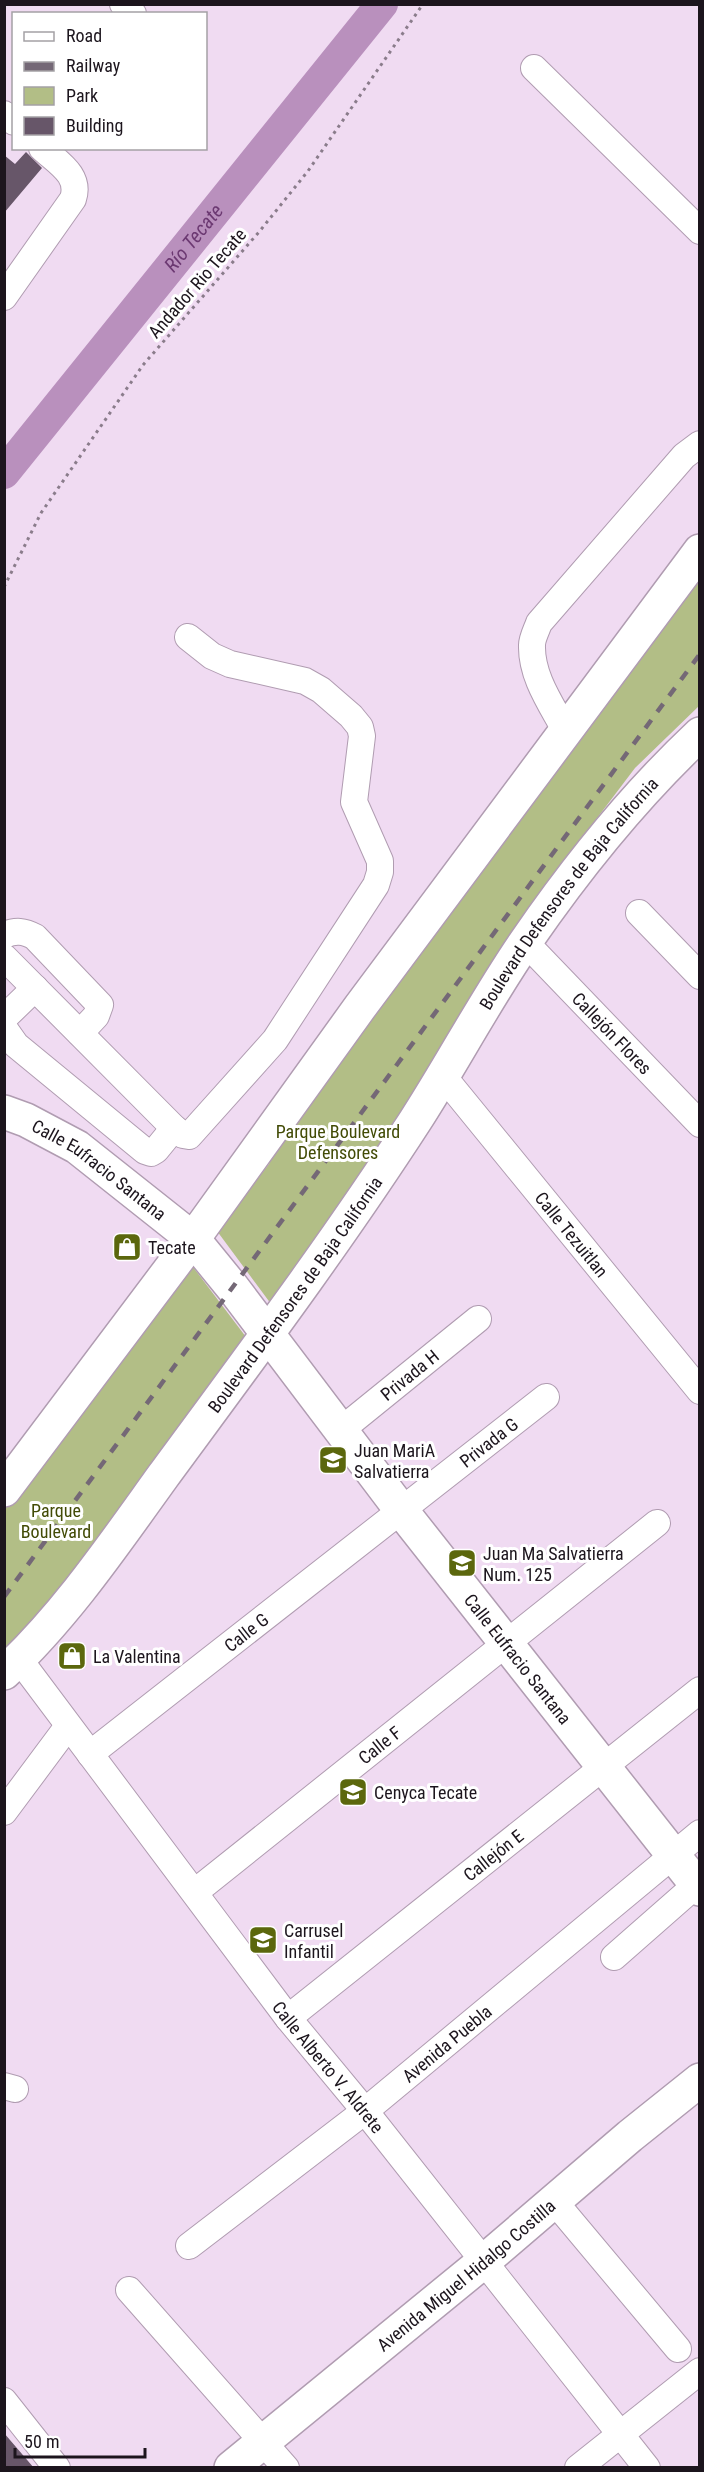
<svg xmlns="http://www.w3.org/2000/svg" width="704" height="2472" viewBox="0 0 704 2472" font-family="'Roboto Condensed',sans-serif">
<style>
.green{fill:#b2be86}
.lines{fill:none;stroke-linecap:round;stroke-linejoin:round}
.river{stroke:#b990bd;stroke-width:32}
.building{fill:#675669}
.minor-casing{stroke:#b09cb1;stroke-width:28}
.major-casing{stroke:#b09cb1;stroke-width:36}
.path{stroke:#8a7c8b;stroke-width:3;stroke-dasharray:3 4.5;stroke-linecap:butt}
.minor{stroke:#fff;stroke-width:26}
.major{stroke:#fff;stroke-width:33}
.rail{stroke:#746876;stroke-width:4.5;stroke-dasharray:10 10;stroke-linecap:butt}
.labels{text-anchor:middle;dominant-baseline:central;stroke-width:6;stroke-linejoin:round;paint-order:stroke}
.street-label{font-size:18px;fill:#1c151d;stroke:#fff}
.park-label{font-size:18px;fill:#424b06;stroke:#fff}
.poi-label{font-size:18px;fill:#1c151d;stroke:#fff;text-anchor:start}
.water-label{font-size:20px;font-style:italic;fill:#6c3972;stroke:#fff}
</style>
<rect width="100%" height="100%" fill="#f0dbf2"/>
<path class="green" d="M699 572V706L635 768 560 867 274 1308 217 1231 269 1164 275 1146Z
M190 1263 246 1337 93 1551 5 1654 4 1509Z"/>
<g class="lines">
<path class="river" id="s1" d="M4 473 382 4"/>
</g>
<path class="building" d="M26 152 42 168 4 213V155L15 164Z
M4 2433 34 2468H4Z"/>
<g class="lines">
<g class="minor-casing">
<g id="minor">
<path d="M123 4 133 14"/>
<path d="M534 68 700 231"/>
<path d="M4 114 14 122"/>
<path d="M4 297 73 199C81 175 58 163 42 148"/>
<path d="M565 730C551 704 531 676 532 645 532 638 537 629 539 623L684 456 700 444"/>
<path d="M639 913 700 976"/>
<path d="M4 935C16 930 24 931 35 937L100 1005 96 1016 80 1033"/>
<path id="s2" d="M525 942 700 1124"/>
<path d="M4 957 174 1128 183 1135 189 1136 275 1040 376 885 380 872V861L354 802 362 736 360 727 351 716 321 690 305 681 230 664 212 656 188 637"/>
<path d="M4 1018 35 988"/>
<path d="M4 1028 16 1045 145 1151 151 1153 156 1150 174 1128"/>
<path id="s3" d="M443 1076 700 1391"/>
<path id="s4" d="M341 1430 478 1319"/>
<path id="s5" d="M19 1659 288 2018 365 2111 647 2468"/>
<path id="s6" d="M90 1754 546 1397"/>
<path d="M4 1812 68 1726"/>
<path id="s7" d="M195 1892 657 1523"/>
<path d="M614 1957 696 1885"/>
<path id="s8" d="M288 2018 700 1690"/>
<path d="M4 2086 15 2089"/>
<path d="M554 2201 678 2349"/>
<path id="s9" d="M189 2246 365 2111 700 1833"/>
<path d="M129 2290 286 2468"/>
<path d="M4 2401 57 2468"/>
<path d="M578 2468 700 2371"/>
</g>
</g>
<g class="major-casing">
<g id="major">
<path id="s10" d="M4 1112 26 1120 77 1147 193 1239 233 1288 401 1510 700 1889"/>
<path d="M4 1490 193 1239 360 1007 700 551"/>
<path id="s11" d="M4 1673C66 1615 114 1544 163 1476 249 1359 336 1243 415 1121 453 1062 486 999 526 941 577 867 634 796 700 734"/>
<path id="s12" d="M231 2468 483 2262 630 2136 700 2080"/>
</g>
</g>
<path class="path" d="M4 587 41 513 143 365 259 232 308 171 423 4"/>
<use href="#minor" class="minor"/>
<use href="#major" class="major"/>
<path class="rail" d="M4 1597 700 654"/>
</g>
<defs>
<g id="shop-square" transform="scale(1.5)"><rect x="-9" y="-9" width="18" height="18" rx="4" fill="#5b670d" stroke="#fff"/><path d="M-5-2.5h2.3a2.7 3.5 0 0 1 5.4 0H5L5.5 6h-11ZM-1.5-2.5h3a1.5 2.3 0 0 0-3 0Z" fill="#fff"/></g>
<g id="school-square" transform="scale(1.5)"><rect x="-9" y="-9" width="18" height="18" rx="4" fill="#5b670d" stroke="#fff"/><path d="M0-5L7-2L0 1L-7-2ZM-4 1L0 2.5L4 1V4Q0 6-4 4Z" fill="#fff"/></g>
<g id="university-square" transform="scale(1.5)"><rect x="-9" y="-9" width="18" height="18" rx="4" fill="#5b670d" stroke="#fff"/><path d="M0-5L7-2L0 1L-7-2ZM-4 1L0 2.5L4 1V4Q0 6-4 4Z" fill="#fff"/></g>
</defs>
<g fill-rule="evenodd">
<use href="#shop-square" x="127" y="1247"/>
<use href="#school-square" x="333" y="1460"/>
<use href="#school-square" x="462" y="1563"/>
<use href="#shop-square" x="72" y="1656"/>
<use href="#university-square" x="353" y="1792"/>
<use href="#school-square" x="263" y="1940"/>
</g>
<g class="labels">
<g class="street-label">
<text transform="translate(197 283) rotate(-49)">Andador Rio Tecate</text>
<text stroke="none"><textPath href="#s11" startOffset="964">Boulevard Defensores de Baja California</textPath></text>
<text stroke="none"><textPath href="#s2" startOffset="126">Callejón Flores</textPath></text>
<text stroke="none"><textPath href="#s10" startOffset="112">Calle Eufracio Santana</textPath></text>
<text stroke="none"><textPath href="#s3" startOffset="204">Calle Tezuitlan</textPath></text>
<text stroke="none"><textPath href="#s11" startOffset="478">Boulevard Defensores de Baja California</textPath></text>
<text stroke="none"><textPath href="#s4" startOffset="88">Privada H</textPath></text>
<text stroke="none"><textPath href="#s6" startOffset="506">Privada G</textPath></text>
<text stroke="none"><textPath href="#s6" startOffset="198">Calle G</textPath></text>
<text stroke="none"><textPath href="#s10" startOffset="760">Calle Eufracio Santana</textPath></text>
<text stroke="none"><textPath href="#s7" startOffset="236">Calle F</textPath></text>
<text stroke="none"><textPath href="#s8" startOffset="262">Callejón E</textPath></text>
<text stroke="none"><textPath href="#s9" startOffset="328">Avenida Puebla</textPath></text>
<text stroke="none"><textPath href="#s5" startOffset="512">Calle Alberto V. Aldrete</textPath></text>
<text stroke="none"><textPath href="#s12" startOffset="304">Avenida Miguel Hidalgo Costilla</textPath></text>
</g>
<g class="park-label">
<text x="338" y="1131">Parque Boulevard<tspan x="338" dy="21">Defensores</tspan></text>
<text x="56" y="1510">Parque<tspan x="56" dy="21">Boulevard</tspan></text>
</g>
<g class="poi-label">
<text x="148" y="1247">Tecate</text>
<text x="354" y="1450">Juan MariA<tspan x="354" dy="21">Salvatierra</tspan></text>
<text x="483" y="1553">Juan Ma Salvatierra<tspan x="483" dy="21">Num. 125</tspan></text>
<text x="93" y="1656">La Valentina</text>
<text x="374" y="1792">Cenyca Tecate</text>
<text x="284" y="1930">Carrusel<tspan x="284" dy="21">Infantil</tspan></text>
</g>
<g class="water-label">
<text stroke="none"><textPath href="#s1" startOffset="302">Río Tecate</textPath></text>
</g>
</g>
<rect width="704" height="2472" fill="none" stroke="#1c151d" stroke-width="12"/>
<rect x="12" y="12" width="195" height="138" fill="#ffffff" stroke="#a4a1a5" stroke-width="1.5"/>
<rect x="24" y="32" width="30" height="9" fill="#ffffff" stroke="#a4a1a5" stroke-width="1.5"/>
<text x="66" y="42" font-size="18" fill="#1c151d">Road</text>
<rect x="24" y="62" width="30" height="9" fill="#746876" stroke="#a4a1a5" stroke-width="1.5"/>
<text x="66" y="72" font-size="18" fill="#1c151d">Railway</text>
<rect x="24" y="87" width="30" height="18" fill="#b2be86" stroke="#a4a1a5" stroke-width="1.5"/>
<text x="66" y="102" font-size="18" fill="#1c151d">Park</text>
<rect x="24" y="117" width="30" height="18" fill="#675669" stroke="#a4a1a5" stroke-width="1.5"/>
<text x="66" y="132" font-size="18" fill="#1c151d">Building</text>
<path d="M15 2448v9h130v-9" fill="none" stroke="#1c151d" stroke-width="3"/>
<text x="24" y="2448" font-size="18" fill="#1c151d" stroke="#ffffff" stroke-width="4.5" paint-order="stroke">50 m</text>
</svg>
